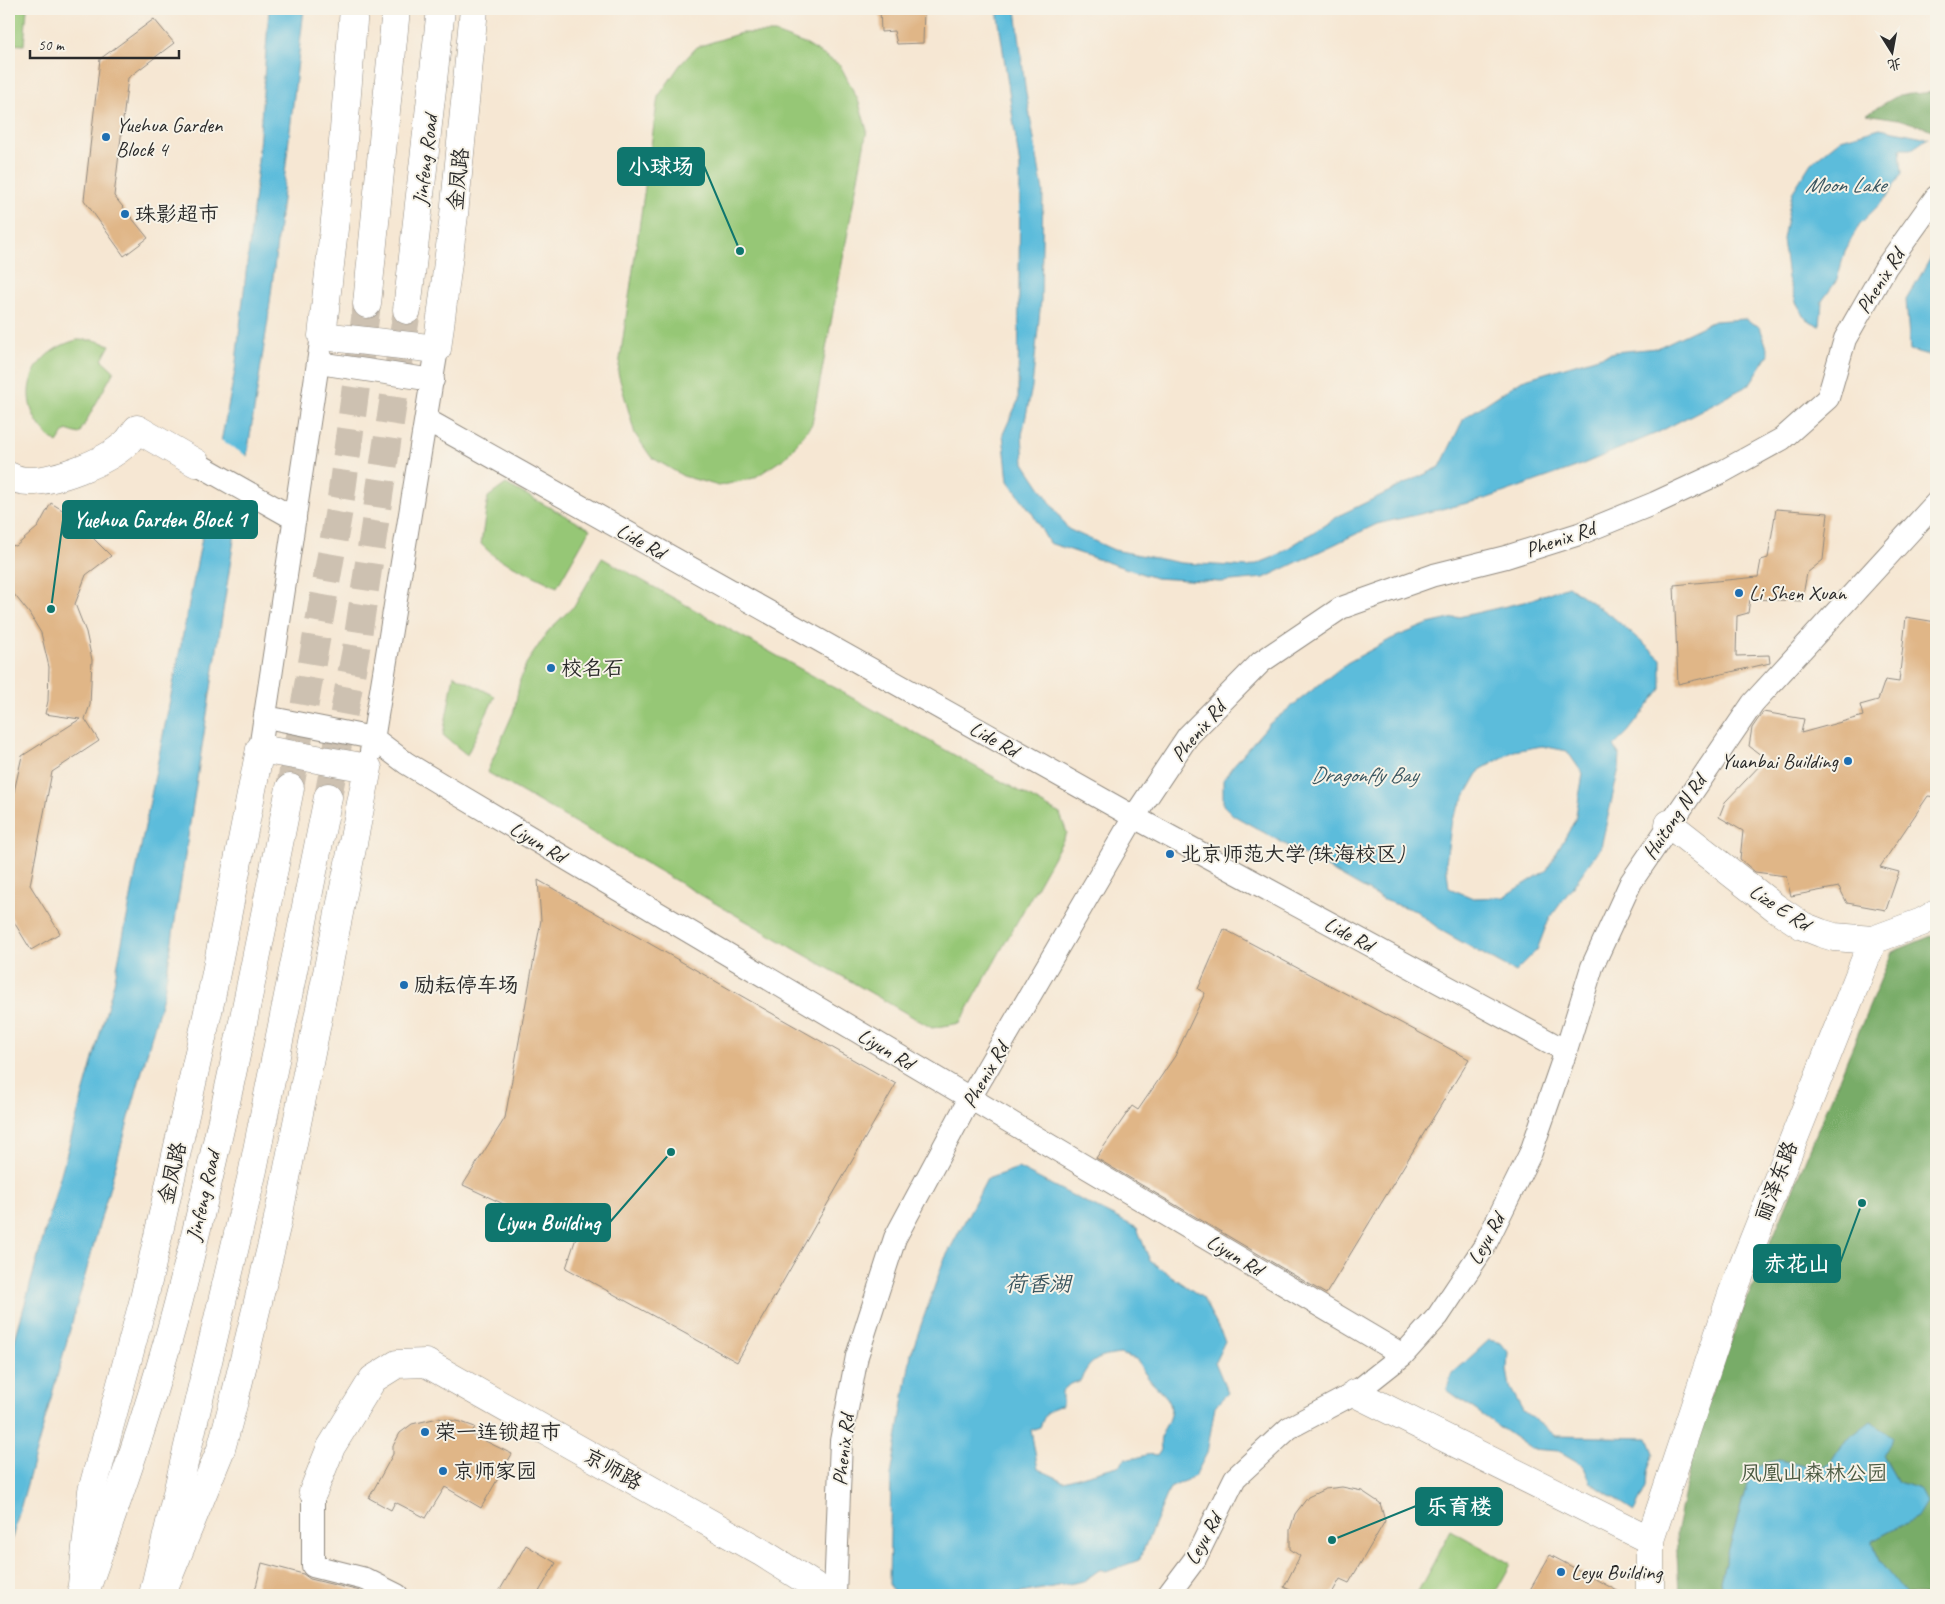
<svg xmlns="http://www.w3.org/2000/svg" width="1945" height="1604" viewBox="0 0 1945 1604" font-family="Caveat,'LXGW WenKai TC',sans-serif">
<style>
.green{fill:#96c776;stroke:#607950}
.forest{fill:#78ac67;stroke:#526c49}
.water{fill:#5cbcdb;stroke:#447483;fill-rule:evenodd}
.pier{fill:#f6e7d3}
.building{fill:#e0b687}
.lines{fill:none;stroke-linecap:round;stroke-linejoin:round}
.trunk-tunnel{stroke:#cdc1b1;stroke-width:28;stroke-dasharray:28 14;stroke-linecap:butt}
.minor-casing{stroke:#90897f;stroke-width:24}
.tertiary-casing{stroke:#90897f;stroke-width:29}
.trunk-casing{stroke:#90897f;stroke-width:29}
.minor{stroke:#fff;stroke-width:22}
.tertiary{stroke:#fff;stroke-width:28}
.trunk{stroke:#fff;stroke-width:28}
.poi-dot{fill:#1f6fb2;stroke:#f7f3e8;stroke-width:2}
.labels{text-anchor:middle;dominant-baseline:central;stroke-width:4;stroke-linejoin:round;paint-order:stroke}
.poi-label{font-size:21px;fill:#2b2b2b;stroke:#f7f3e8;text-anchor:start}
.street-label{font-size:21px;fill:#2b2b2b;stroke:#f7f3e8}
.park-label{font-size:21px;fill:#4b5a42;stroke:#f7f3e8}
.water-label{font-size:22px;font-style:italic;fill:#3a5660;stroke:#f7f3e8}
.leader{fill:none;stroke:#0f766e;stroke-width:2}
.callout-dot{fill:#0f766e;stroke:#f7f3e8;stroke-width:2}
.callout{fill:#0f766e;stroke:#0f766e;stroke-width:2}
.callout-label{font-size:22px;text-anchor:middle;font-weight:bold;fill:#fff}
</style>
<rect width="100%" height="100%" fill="#f7f3e8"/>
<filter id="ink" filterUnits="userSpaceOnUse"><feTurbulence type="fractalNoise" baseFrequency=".02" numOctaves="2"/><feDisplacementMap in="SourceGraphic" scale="10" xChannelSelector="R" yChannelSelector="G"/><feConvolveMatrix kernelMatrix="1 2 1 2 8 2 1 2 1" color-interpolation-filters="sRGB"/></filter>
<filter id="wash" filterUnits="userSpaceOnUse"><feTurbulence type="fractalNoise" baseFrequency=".0096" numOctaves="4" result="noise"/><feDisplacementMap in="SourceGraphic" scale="20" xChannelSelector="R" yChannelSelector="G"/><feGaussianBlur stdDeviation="1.12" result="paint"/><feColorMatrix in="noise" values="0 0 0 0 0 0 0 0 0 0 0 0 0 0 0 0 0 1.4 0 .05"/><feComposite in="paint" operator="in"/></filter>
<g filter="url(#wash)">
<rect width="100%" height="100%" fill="#f6e7d3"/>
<path class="green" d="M9 9H27L24 45 9 44Z
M741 33H775L807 45 840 65 858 100 867 130 812 424 786 457 754 478 719 486 683 476 651 457 635 434 618 373 658 97 680 65 697 47Z
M77 340H94L110 345 102 360 114 371 79 434 66 430 57 443C12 410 23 354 77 340Z
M506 484 590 529 557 587 495 557 481 544 488 497Z
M602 558 1060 814 1067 833 960 1023 932 1028 487 772 514 711 520 680 526 664 549 630 575 605Z
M454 675 495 696 467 755 443 735Z
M1451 1530 1511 1564 1494 1595H1416Z"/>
<path class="forest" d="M1936 92V131L1898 119 1866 114 1899 95Z
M1936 934V1595L1905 1594 1879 1560 1872 1541 1917 1517 1919 1489 1898 1482 1883 1455 1846 1440 1831 1464 1817 1469 1779 1460 1752 1467 1720 1581 1723 1595H1679L1676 1533 1691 1462 1709 1397 1751 1290 1892 952Z"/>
<path class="water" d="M269 9H304L268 320 164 992 9 1549V1361L114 983 235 371 257 175Z
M997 9H1016L1025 87 1043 191 1041 300 1032 387 1022 435 1024 463 1068 529 1114 550 1181 563 1249 567 1274 557 1342 514 1440 467 1464 418 1522 380 1615 352 1657 348 1714 321 1745 319 1760 327 1769 354 1749 385 1657 433 1576 467 1485 499 1377 524 1264 578 1220 582 1155 578 1049 543 1032 513 1008 481 1003 434 1018 401 1020 167Z
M1880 128 1928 138 1912 149H1900L1902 173 1886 198 1859 225 1845 251 1837 280 1822 301 1820 326 1806 319 1796 302 1788 278 1783 239 1792 193 1811 163 1841 139Z
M1936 249V357L1910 350 1906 300Z
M1568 586 1614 618 1661 659V689L1628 732 1614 746 1620 756 1619 768 1601 847 1548 921 1537 950 1515 972 1442 931 1416 911 1386 901 1233 815 1223 805V780L1232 767 1269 724 1347 663 1391 639 1428 624 1524 602ZM1542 746 1567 751 1583 774 1575 820 1547 870 1504 897 1473 898 1449 888 1446 862 1452 819 1480 770 1514 751Z
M1018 1168 1137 1228 1150 1261 1203 1298 1225 1341 1215 1362 1228 1393 1215 1406 1207 1453 1195 1476 1170 1488 1139 1560 1106 1572 1099 1570 1084 1581 1010 1595H895L889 1584 891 1476 911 1354 943 1262 987 1179ZM1120 1354 1136 1359C1140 1365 1144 1373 1149 1379 1157 1390 1175 1398 1170 1415 1166 1430 1158 1432 1161 1449L1157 1455C1144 1452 1138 1461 1125 1458L1121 1465 1064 1481 1038 1469 1031 1430 1040 1427C1045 1414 1049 1407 1062 1406V1391L1070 1384 1080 1381C1090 1360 1097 1357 1120 1354Z
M1489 1340 1501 1343 1508 1352 1507 1370 1510 1387 1523 1411 1556 1436 1648 1438 1654 1453 1647 1472 1646 1487 1634 1511 1591 1483 1583 1465 1559 1451 1531 1449 1447 1390 1451 1375Z
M1871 1421 1893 1438 1883 1456 1898 1482 1919 1489 1926 1502 1917 1517 1872 1541 1879 1560 1907 1595H1723L1720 1581 1752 1467 1779 1460 1817 1469 1831 1464 1846 1440Z"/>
<path class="pier" d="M219 439 250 458 239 525 206 504Z"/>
<g id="blocks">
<path class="building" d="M880 9H924L923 43 897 44 894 31 881 32Z
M154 19 174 43 128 78 114 196 148 238 124 256 84 200 100 59Z
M51 503 69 514 111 556 86 575 75 604 86 632 92 660 90 705 85 719 99 741 52 772 30 885 60 933 31 950 9 914V814L22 756 80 719 45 714 48 701 49 667 41 633 29 613 9 588V545L16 546 38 527Z
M1776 509 1828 513 1823 560 1807 573 1802 601 1750 599 1748 613 1737 616 1736 656 1769 655 1770 663 1678 684 1674 585 1758 577 1761 560 1768 558Z
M1906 617 1936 622V797L1928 796 1880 867 1899 872 1886 910 1847 903 1839 887 1791 896 1786 876 1755 872 1740 859 1743 831 1719 817 1725 802 1766 759 1749 746 1752 728 1763 712 1804 719 1801 733 1863 716 1860 705 1878 700 1885 680 1899 682Z
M538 880 896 1084 737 1362 566 1268 576 1238 463 1185 505 1118 541 920Z
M1224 929 1469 1059 1326 1294 1096 1158 1132 1106 1138 1110 1175 1056 1205 993 1198 989Z
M438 1418 461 1422 475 1427 471 1434 512 1454 481 1508 445 1487 426 1518 395 1502 391 1510 369 1498 393 1454V1446L400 1433 412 1424Z
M1342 1487 1362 1491 1380 1503 1385 1521 1349 1583 1340 1579 1331 1595H1300L1284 1587 1300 1556 1290 1549V1530L1295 1514 1308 1497 1325 1489Z
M526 1545 556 1563 537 1595H497Z
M1550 1555 1625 1595H1527Z
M262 1563 303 1574 310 1579 360 1591V1595H254Z"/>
</g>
</g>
<g filter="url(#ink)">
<use href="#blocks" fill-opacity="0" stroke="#90897f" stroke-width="1"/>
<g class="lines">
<path class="trunk-tunnel" d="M290 788 341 498 367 304
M328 797 356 649 407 310"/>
<g class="minor-casing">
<path id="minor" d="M319 363 433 380
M427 420 1134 817 1566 1051
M196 463 295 519
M266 717 373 738 406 763 454 792 1403 1355
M260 749 322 336
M371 752 437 349
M313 1492V1566L365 1579 397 1595
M835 1595 841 1441 857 1356 895 1238 970 1098 1134 817 1188 736 1261 662 1341 608 1434 575 1506 557 1579 534 1655 503 1722 472 1782 439 1828 398 1845 339 1886 267 1936 197
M1168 1595 1195 1559 1235 1478 1289 1428 1355 1393 1403 1355 1438 1316 1484 1247 1531 1152 1566 1051 1592 967 1631 882 1753 703 1936 503"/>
</g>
<g class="tertiary-casing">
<path id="tertiary" d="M354 9 341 166 322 336 437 349 454 215 474 9
M9 476C15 479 21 481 28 481 54 482 106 462 125 444 130 440 133 434 137 429L196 463
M1669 824 1776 908 1803 926 1821 933 1834 937 1873 940 1922 922 1936 914
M1355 1393 1650 1540V1595
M313 1492 331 1447 373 1379 397 1364 426 1363 761 1552 829 1595
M1650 1540 1732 1294 1873 940
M82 1585 92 1491 144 1299 211 998 260 749 368 768 277 1223 235 1397 221 1449 161 1595"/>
</g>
<g class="trunk-casing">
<path id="trunk" d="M367 304 396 9
M407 310 441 9
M84 1595C118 1499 152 1403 178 1304 222 1134 256 961 290 788
M153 1595 253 1170 328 797"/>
</g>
<use href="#minor" class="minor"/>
<use href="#tertiary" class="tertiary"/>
<use href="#trunk" class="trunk"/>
</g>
</g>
<g class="poi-dot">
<circle cx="106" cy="137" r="5"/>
<circle cx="125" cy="214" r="5"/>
<circle cx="1739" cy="593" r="5"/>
<circle cx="551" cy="668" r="5"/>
<circle cx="1848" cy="761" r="5"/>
<circle cx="1170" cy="854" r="5"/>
<circle cx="404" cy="985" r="5"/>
<circle cx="425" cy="1432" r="5"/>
<circle cx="443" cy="1471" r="5"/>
<circle cx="1561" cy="1572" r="5"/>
</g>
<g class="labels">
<g class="poi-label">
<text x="116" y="125">Yuehua Garden<tspan x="116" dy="24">Block 4</tspan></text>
<text x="135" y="214">珠影超市</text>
<text x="1749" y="593">Li Shen Xuan</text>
<text x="561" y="668">校名石</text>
<text x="1838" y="761" text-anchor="end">Yuanbai Building</text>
<text x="1180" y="854">北京师范大学(珠海校区)</text>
<text x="414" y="985">励耘停车场</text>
<text x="435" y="1432">荣一连锁超市</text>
<text x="453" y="1471">京师家园</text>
<text x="1571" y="1572">Leyu Building</text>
</g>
<g class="street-label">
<text transform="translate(425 160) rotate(-83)">Jinfeng Road</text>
<text transform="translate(458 179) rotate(-84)">金凤路</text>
<text transform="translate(1880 281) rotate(-58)">Phenix Rd</text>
<text transform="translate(1560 539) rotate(-19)">Phenix Rd</text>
<text transform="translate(641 541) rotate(29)">Lide Rd</text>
<text transform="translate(1198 731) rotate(-50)">Phenix Rd</text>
<text transform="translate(994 739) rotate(29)">Lide Rd</text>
<text transform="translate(1674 817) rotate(-56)">Huitong N Rd</text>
<text transform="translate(538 842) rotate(31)">Liyun Rd</text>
<text transform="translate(1780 907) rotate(33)">Lize E Rd</text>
<text transform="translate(1349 934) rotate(28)">Lide Rd</text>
<text transform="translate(886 1049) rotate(31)">Liyun Rd</text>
<text transform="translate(985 1075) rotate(-60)">Phenix Rd</text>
<text transform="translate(172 1173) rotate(-77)">金凤路</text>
<text transform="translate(1776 1181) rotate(-69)">丽泽东路</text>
<text transform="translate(203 1196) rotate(-77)">Jinfeng Road</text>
<text transform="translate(1486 1239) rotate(-61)">Leyu Rd</text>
<text transform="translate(1235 1255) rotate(31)">Liyun Rd</text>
<text transform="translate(843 1450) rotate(-84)">Phenix Rd</text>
<text transform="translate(613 1469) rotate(29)">京师路</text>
<text transform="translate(1203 1539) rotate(-61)">Leyu Rd</text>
</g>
<g class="park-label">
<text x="1814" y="1473">凤凰山森林公园</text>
</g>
<g class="water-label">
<text x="1845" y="185">Moon Lake</text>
<text x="1364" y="775">Dragonfly Bay</text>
<text x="1038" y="1284">荷香湖</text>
</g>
</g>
<path class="leader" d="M740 251L704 166M51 609L63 520M671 1152L610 1222M1862 1203L1840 1263M1332 1540L1416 1506"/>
<g class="callout-dot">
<circle cx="740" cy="251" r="5"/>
<circle cx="51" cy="609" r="5"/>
<circle cx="671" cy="1152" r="5"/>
<circle cx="1862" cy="1203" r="5"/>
<circle cx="1332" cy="1540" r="5"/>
</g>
<g class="callout">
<rect x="618" y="148" width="86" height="37" rx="5"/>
<rect x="63" y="501" width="194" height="37" rx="5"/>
<rect x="486" y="1204" width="124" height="37" rx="5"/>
<rect x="1754" y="1245" width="86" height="37" rx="5"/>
<rect x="1416" y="1488" width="86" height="37" rx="5"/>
</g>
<g class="callout-label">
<text x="661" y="174">小球场</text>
<text x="160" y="527">Yuehua Garden Block 1</text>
<text x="548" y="1230">Liyun Building</text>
<text x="1797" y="1271">赤花山</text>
<text x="1459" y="1514">乐育楼</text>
</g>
<rect width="1945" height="1604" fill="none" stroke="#f7f3e8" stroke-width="30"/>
<g transform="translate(1892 52) rotate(169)" stroke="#f7f3e8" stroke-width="4" paint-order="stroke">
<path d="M0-4L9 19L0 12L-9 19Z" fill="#2b2b2b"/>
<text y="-8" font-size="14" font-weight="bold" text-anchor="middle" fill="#2b2b2b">北</text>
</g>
<path d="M30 50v8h149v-8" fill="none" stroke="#2b2b2b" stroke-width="2.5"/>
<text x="38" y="50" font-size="15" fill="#2b2b2b" stroke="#f7f3e8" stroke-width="4" paint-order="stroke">50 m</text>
</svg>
